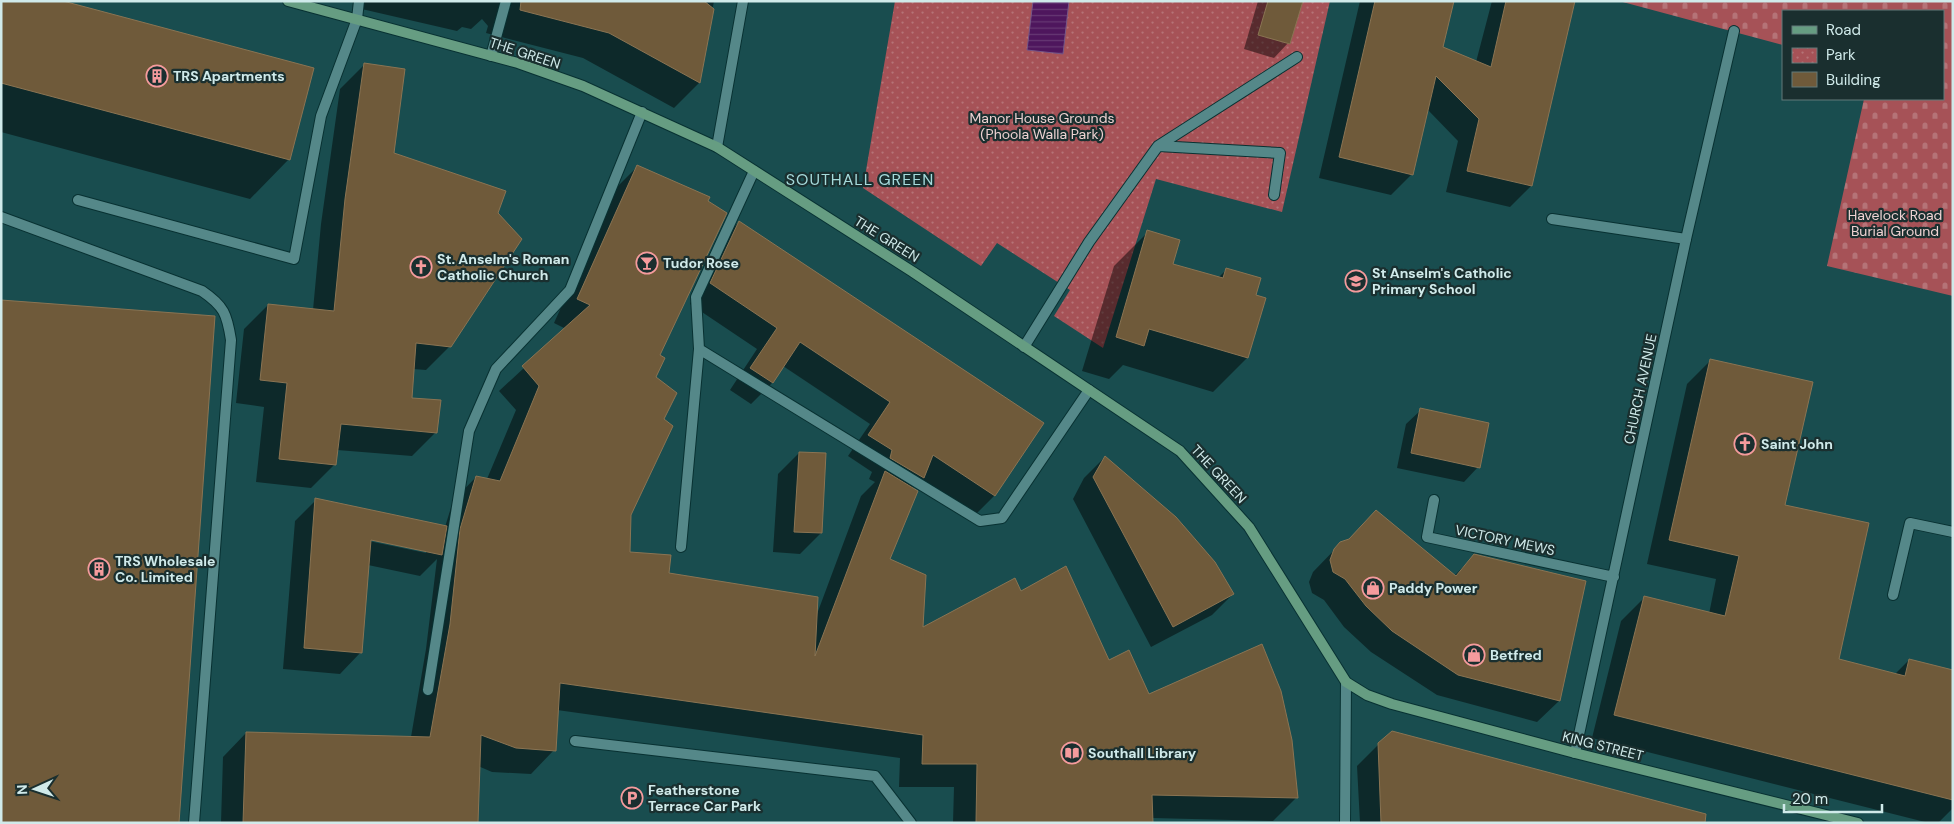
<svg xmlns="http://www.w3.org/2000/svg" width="1954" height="824" viewBox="0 0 1954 824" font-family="'DM Sans',sans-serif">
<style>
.cemetery{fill:url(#cemetery-stones)}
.park{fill:url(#park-dots)}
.water{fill:url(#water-rules);stroke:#755687}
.shadow{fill:#0007;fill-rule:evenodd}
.building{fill:#6f5a3a;stroke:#8a7453}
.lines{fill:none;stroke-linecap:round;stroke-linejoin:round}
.lane-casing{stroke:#083132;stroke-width:12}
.street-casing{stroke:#083132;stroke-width:12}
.secondary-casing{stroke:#083132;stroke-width:12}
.lane{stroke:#558889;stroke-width:10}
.street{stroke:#558889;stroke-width:10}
.secondary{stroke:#669d82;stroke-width:10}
.labels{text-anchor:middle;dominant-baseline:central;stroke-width:4.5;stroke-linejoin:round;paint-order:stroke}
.street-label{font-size:14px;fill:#d0eaea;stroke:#1a2f2f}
.poi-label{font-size:14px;font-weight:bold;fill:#d0eaea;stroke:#1a2f2f;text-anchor:start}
.park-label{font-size:14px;fill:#eed2d2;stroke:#1a2f2f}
.quarter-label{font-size:16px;letter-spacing:1px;fill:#a5dadb;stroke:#1a2f2f}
</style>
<defs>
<pattern id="cemetery-stones" width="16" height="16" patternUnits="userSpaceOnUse" patternTransform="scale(1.25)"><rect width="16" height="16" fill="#a65257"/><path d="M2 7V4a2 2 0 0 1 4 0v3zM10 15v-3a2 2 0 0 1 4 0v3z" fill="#b57377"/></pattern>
<pattern id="park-dots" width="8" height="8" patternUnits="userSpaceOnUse" patternTransform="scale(1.25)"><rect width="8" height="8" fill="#a65257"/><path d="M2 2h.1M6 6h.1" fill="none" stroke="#b57377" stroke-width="1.8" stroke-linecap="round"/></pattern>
<pattern id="water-rules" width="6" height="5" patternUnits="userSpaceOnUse" patternTransform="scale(1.25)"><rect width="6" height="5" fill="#4e165d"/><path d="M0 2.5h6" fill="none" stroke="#663874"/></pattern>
</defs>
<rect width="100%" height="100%" fill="#194d4f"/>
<path class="cemetery" d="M1619 1H1953V296L1827 266 1864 99H1943V11H1783V45Z"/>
<path class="park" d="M895 1H1330L1282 212 1156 179 1103 348 1054 316 1070 290 997 243 981 266 863 188Z"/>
<path class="water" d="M1033 1H1069L1063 54 1027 50Z"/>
<path class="shadow" d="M1 1 289 159 250 199 1 132Z
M354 1H714L699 83 674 108 583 58 486 33 488 26 482 19 471 29 462 27 457 31 353 7Z
M1258 1H1302L1288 43 1274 58 1244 49Z
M1360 1H1452L1441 48 1476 62 1492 1H1574L1531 186 1510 207 1446 192 1458 141 1427 109 1412 174 1391 195 1319 178Z
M364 65 450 346 426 370 413 369 410 399 436 432 412 456 337 450 335 464 311 488 256 482 264 407 236 403 244 329 268 305 313 310 321 224 340 89Z
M638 166 658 356 655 378 663 419 630 515 629 554 667 575 817 614 861 496 875 482 869 479 872 472 848 456 870 424 783 366 772 383 751 404 730 390 757 349 690 304 718 243 739 222 1042 423 994 496 973 517 919 481 912 489 888 559 921 629 1021 593 1108 661 1148 696 1297 797 1273 821 1152 818V823H953L954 787H899L900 758 557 710 554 750 531 774 492 772 478 766 477 823H221L223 757 246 733 411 737 426 649 437 559 420 576 368 565 361 652 340 674 283 669 295 521 316 500 445 527 453 501 476 477 487 479 516 410 499 391 566 329 554 323 614 190ZM365 537 426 550V553L364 540Z
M1148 232 1172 264 1218 278 1226 270 1247 358 1213 392 1123 365 1109 379 1082 371 1114 266Z
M1710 361 1784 506 1838 660 1895 674 1909 660 1953 671V808L1938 823H1929L1592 738 1621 621 1645 597 1709 614 1716 579 1647 564 1687 384Z
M1421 410 1478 467 1464 482 1397 468 1406 424Z
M799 453 821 533 800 554 773 552 778 474Z
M1105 457 1233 594 1212 615 1151 647 1073 499 1084 478Z
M1341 543 1454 576 1474 556 1559 701 1537 722 1437 695 1371 652 1344 627 1324 600 1312 593 1309 582 1313 572Z
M1379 744 1700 820 1712 823H1360L1357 766Z"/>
<path class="building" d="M1 1H63L314 68 290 160 1 83Z
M521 1H704L714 9 700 83 609 33 520 10Z
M1268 1H1303L1290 44 1258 35Z
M1375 1H1454L1443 47 1491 67 1506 1H1575L1532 186 1467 171 1479 119 1436 76 1413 175 1339 157Z
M364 63 405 69 394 153 506 191 498 213 522 239 451 347 416 343 412 398 441 400 437 433 341 424 336 465 279 459 287 383 260 380 268 304 334 311 345 199Z
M637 165 710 197 708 201 727 213 660 355 665 358 656 377 677 393 664 419 673 426 631 515 630 552 671 555 669 573 818 597 815 656 885 471 918 491 890 559 926 575 923 627 1015 578 1021 591 1066 566 1109 660 1129 650 1149 694 1262 644 1281 691 1292 740 1298 798 1152 795 1153 823H976L977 764H922L923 735 560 683 556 751 516 748 481 735 478 823H243L246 732 430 737 450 624 460 529 476 476 500 481 539 386 522 366 590 305 577 299Z
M739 221 1044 423 995 496 933 455 924 478 890 458 892 450 868 435 890 402 800 342 773 383 750 368 777 328 710 283Z
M1147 230 1180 240 1173 264 1223 278 1226 268 1261 278 1256 295 1266 298 1248 358 1149 329 1144 346 1116 337Z
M1 300 215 316 179 823H1Z
M1710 359 1813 382 1785 505 1869 523 1839 659 1905 676 1909 659 1953 670V800L1614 715 1644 596 1725 616 1739 556 1669 540Z
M1420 408 1489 423 1480 468 1411 453Z
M799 452 826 453 822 533 794 532Z
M1105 456 1176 517 1215 562 1234 594 1173 627 1093 477Z
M315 498 447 526 442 555 371 540 362 653 304 648Z
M1376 510 1456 576 1474 554 1586 581 1560 701 1458 675 1392 631 1366 606 1345 579 1333 572 1330 560 1334 549 1340 542 1349 539Z
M1392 731 1706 814 1705 823H1381L1378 743Z"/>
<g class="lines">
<g class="lane-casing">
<path id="lane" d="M491 56 506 1
M1274 195 1280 153 1158 146 1297 57
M78 200 294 259 321 116 357 19
M1 217 202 291C224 306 227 314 231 340L194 823
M1552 219 1686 239
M1024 347 1089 242 1158 146
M699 349 980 521 1002 518 1089 390
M681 547 699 349 696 297 754 171
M1893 595 1910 523 1953 532
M428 690 469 431 496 369 570 290 642 112
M575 741 875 776 911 823"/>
</g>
<g class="street-casing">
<path id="street" d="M357 19 359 1
M717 147 743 1
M1434 500 1427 537 1614 577
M1575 753 1686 239 1734 31
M1345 823 1346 682"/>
</g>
<g class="secondary-casing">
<path id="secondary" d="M288 1 518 63 583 86 717 147 913 272 1180 451 1249 527 1346 682 1367 695 1392 704 1575 753 1858 823"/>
</g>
<use href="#lane" class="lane"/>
<use href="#street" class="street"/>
<use href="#secondary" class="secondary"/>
</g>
<defs>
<g id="building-ring" transform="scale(1.125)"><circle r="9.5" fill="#1a2f2f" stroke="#f59b9d" stroke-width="1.5"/><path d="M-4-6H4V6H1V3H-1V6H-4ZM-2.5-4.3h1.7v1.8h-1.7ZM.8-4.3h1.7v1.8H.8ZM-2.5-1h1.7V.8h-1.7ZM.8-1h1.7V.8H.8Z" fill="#f59b9d"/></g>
<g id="bar-ring" transform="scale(1.125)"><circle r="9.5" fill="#1a2f2f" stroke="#f59b9d" stroke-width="1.5"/><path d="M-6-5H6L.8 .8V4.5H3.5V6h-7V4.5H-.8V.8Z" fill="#f59b9d"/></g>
<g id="church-ring" transform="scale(1.125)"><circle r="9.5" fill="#1a2f2f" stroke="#f59b9d" stroke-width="1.5"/><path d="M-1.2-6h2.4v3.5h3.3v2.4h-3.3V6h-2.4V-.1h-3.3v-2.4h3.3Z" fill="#f59b9d"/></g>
<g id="school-ring" transform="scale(1.125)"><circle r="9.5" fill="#1a2f2f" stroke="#f59b9d" stroke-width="1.5"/><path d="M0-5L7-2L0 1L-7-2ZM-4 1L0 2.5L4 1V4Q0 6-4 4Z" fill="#f59b9d"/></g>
<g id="shop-ring" transform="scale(1.125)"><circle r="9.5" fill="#1a2f2f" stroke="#f59b9d" stroke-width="1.5"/><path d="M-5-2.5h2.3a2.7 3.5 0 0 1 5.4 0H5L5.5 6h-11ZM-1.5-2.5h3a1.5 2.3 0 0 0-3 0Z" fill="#f59b9d"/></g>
<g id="library-ring" transform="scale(1.125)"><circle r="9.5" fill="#1a2f2f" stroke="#f59b9d" stroke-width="1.5"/><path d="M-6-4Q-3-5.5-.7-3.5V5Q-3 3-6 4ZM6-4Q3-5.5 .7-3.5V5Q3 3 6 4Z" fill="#f59b9d"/></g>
<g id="parking-ring" transform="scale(1.125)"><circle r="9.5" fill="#1a2f2f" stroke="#f59b9d" stroke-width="1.5"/><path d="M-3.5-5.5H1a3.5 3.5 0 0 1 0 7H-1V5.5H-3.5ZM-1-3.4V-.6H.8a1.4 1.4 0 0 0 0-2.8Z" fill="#f59b9d"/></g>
</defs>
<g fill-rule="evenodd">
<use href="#building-ring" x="157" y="76"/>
<use href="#bar-ring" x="647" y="263"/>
<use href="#church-ring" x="421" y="267"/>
<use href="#school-ring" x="1356" y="281"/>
<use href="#church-ring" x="1745" y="444"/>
<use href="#building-ring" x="99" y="569"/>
<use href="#shop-ring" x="1373" y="588"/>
<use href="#shop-ring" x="1474" y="655"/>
<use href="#library-ring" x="1072" y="753"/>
<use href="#parking-ring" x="632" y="798"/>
</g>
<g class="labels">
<g class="street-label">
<text transform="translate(525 53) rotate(18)">THE GREEN</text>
<text transform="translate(887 239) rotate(32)">THE GREEN</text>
<text transform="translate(1640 389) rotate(-78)">CHURCH AVENUE</text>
<text transform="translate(1219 474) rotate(47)">THE GREEN</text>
<text transform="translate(1505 540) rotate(12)">VICTORY MEWS</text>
<text transform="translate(1603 746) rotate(14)">KING STREET</text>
</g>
<g class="poi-label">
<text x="173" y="76">TRS Apartments</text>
<text x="437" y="259">St. Anselm's Roman<tspan x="437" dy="16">Catholic Church</tspan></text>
<text x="663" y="263">Tudor Rose</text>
<text x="1372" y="273">St Anselm's Catholic<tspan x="1372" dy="16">Primary School</tspan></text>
<text x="1761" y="444">Saint John</text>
<text x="115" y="561">TRS Wholesale<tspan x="115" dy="16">Co. Limited</tspan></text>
<text x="1389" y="588">Paddy Power</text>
<text x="1490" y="655">Betfred</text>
<text x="1088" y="753">Southall Library</text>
<text x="648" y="790">Featherstone<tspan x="648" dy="16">Terrace Car Park</tspan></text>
</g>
<g class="park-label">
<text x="1042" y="118">Manor House Grounds<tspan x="1042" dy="16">(Phoola Walla Park)</tspan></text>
<text x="1895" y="215">Havelock Road<tspan x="1895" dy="16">Burial Ground</tspan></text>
</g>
<g class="quarter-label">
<text x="860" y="179">SOUTHALL GREEN</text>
</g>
</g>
<rect width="1954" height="824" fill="none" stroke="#d0eaea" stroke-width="5"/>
<rect x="1782" y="10" width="162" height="90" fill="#1a2f2f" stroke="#637a7a"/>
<rect x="1792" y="26" width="25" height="8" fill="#669d82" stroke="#637a7a"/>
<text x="1826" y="35" font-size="15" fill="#d0eaea">Road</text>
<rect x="1792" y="48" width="25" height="15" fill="url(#park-dots)" stroke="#637a7a"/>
<text x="1826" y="60" font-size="15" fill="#d0eaea">Park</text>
<rect x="1792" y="72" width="25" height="15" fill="#6f5a3a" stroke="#637a7a"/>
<text x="1826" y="85" font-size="15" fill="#d0eaea">Building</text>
<g transform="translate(35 789) rotate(267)" stroke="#1a2f2f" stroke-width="4" paint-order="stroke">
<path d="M0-4L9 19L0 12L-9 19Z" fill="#d0eaea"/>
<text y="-8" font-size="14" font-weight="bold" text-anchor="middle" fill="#d0eaea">N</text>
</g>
<path d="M1784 804v8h98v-8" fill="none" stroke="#d0eaea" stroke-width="2.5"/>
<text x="1792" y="804" font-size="15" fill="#d0eaea" stroke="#1a2f2f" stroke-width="4" paint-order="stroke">20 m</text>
</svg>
